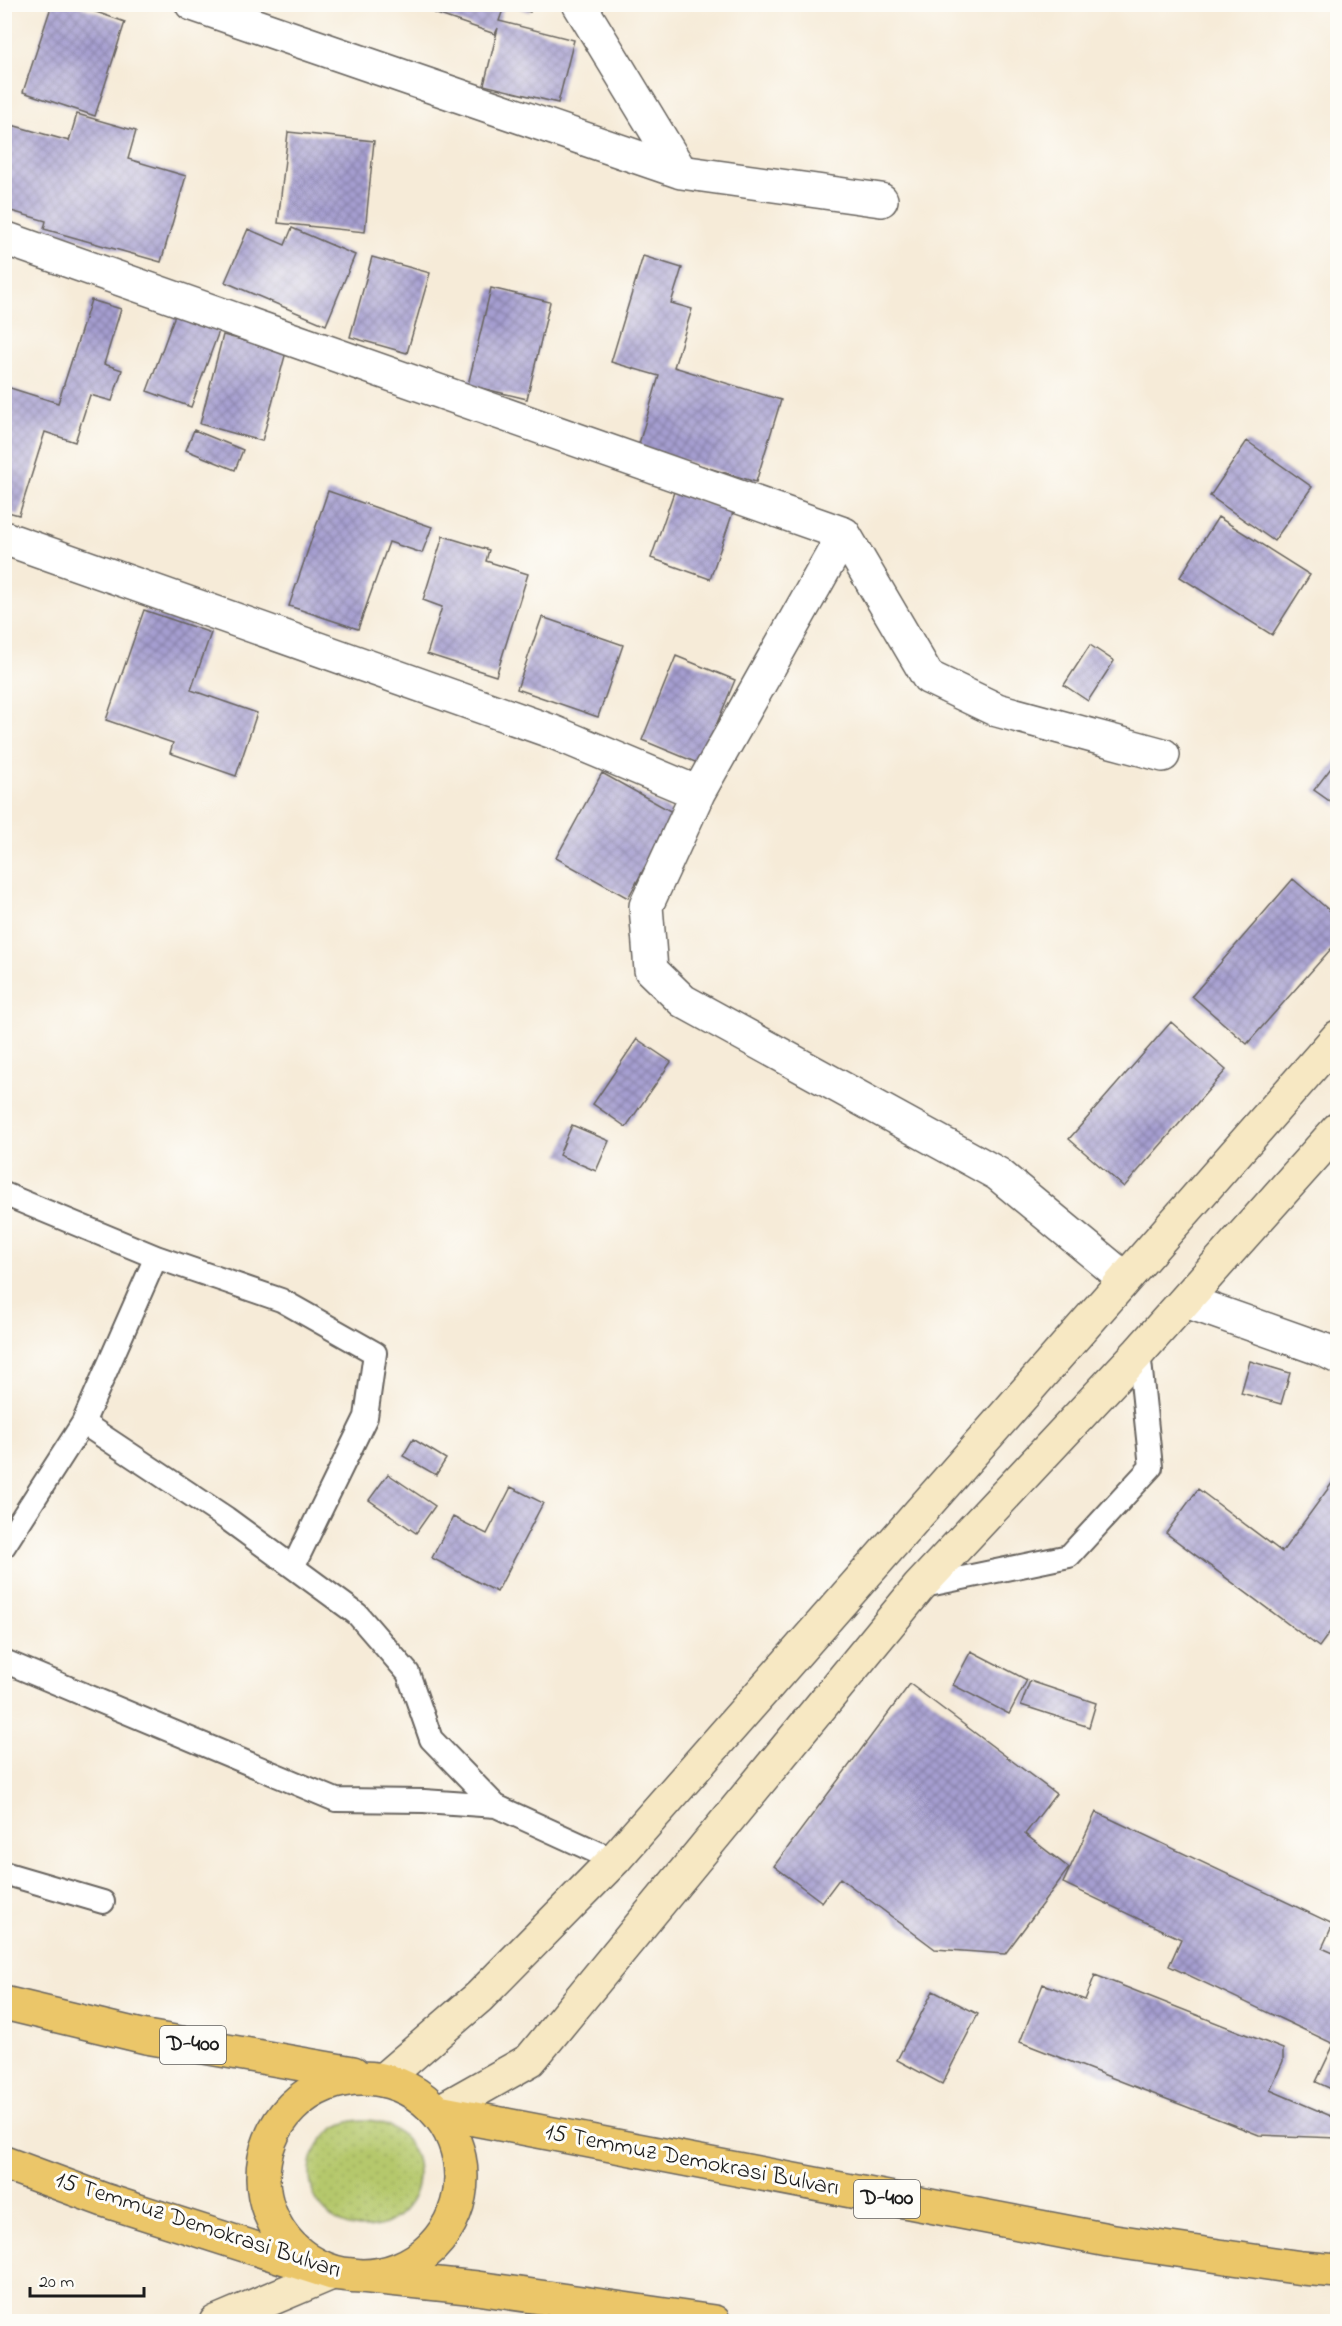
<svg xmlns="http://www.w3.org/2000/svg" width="1342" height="2326" viewBox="0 0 1342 2326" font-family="'Indie Flower',sans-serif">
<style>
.grass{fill:url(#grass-dots);stroke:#687244;stroke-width:1.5}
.building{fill:url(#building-cross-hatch)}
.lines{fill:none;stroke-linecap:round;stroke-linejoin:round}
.lane-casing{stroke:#68645e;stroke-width:26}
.street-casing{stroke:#68645e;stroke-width:36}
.secondary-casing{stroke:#68645e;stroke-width:36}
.highway-casing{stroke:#68645e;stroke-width:36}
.lane{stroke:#fff;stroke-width:22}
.street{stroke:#fff;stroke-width:33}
.secondary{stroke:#f7e8c3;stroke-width:33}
.highway{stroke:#ebc669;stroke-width:33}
.labels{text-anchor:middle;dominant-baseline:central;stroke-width:6;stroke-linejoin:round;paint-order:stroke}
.shield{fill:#fdfcf7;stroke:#605f5e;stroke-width:1.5}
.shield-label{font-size:22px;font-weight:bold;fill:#1c1c1c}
.street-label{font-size:24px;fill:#1c1c1c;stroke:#fdfcf7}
</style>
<defs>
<pattern id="grass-dots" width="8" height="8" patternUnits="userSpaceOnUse" patternTransform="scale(1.5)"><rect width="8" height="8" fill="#b5c86c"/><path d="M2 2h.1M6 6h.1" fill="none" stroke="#9bab5d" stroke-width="1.8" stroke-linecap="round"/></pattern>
<pattern id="building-cross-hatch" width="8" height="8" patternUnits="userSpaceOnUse" patternTransform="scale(1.5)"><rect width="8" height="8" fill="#a59ed0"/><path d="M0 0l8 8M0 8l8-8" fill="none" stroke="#8680a8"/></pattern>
</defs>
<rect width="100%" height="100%" fill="#fdfcf7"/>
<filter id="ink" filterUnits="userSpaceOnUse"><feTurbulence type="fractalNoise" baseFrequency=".0167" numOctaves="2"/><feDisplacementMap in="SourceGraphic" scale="12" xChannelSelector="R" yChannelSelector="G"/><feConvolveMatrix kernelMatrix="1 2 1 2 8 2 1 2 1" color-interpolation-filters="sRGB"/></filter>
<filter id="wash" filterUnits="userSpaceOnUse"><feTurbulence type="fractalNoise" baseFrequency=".008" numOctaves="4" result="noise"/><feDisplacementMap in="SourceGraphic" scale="24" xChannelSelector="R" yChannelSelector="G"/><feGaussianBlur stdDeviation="1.35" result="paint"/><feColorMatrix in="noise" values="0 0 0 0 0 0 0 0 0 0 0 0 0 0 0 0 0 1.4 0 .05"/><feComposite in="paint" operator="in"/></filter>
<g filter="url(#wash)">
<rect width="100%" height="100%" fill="#f6ebd8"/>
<path class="grass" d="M310 2174a54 54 0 1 1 108 0a54 54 0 1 1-108 0Z"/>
<g id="blocks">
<path class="building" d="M52 4H73L125 22 95 116 23 92Z
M437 4H505L499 21 574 40 558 103 484 85 498 28 495 34 434 13Z
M508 4H532L530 12Z
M77 114 136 131 128 159 186 176 161 262 44 229 46 221 4 209V137L8 124 69 141Z
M288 132 374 141 365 232 278 223Z
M292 228 355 255 326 325 225 282 248 229 285 245Z
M643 256 682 268 671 303 692 309 674 367 781 400 756 482 638 447 659 376 611 362Z
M372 257 430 273 407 353 350 337Z
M491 288 550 302 527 399 468 385Z
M91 300 121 309 104 364 122 370 112 401 90 395 75 442 45 432 19 515 4 511V386L58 403Z
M175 315 219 331 191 407 147 391Z
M223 335 286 352 262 441 200 424Z
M194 430 243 450 235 470 186 450Z
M1247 441 1312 487 1274 541 1210 496Z
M328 491 432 527 422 553 389 542 358 629 289 606Z
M674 492 733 512 710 579 651 558Z
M1218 517 1310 575 1272 635 1180 577Z
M443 536 489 550 486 561 528 574 496 676 427 654 442 607 423 600Z
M144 610 211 633 191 690 257 713 236 776 170 753 173 743 106 720Z
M542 617 623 645 598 717 517 689Z
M1090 645 1114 661 1088 701 1064 685Z
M676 656 735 680 700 764 642 740Z
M1338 759V807L1314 790Z
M602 773 674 813 628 898 556 858Z
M1293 879 1338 918V941L1247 1044 1192 996Z
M1171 1022 1226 1070 1124 1187 1069 1139Z
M637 1039 671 1062 626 1127 593 1104Z
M572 1125 609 1141 596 1171 559 1155Z
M1250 1361 1290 1373 1281 1404 1241 1393Z
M413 1439 446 1459 436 1475 403 1456Z
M388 1474 435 1506 416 1533 369 1500Z
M1338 1475V1621L1319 1647 1166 1533 1198 1489 1282 1552Z
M511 1487 543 1503 497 1592 432 1558 453 1517 487 1534Z
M971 1651 1027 1680 1009 1714 953 1685Z
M1030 1681 1096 1703 1089 1727 1021 1705Z
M910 1684 1056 1794 1025 1834 1069 1868 1005 1954 935 1949 840 1878 822 1902 774 1866Z
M1096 1812 1333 1924 1322 1948 1338 1955V2092L1316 2082 1334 2044 1169 1966 1181 1939 1063 1883Z
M1095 1975 1283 2049V2061L1270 2090 1338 2119V2138L1259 2135 1020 2042 1043 1984 1085 2000Z
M933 1991 978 2014 942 2084 897 2060Z"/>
</g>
</g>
<g filter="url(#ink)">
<use href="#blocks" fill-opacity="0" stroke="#68645e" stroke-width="1.5"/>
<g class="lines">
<g class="lane-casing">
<path id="lane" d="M4 1194 156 1257 281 1300 375 1353 366 1417 293 1567
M83 1423 226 1518 357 1614 408 1673 431 1739 496 1806
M4 1546 83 1423 156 1257
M919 1587 1069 1556 1151 1467 1139 1352
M4 1661 336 1800 424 1801 496 1806 614 1860
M4 1873 103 1902"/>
</g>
<g class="street-casing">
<path id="street" d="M192 4 681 172
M579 4 681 172 881 200
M4 238 844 534 928 677 997 710 1163 755
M4 538 553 732 698 793 646 906 651 970 683 1001 998 1174 1124 1278
M698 793 844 534
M1186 1301 1324 1350 1338 1357"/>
</g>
<g class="secondary-casing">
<path id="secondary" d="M384 2079 479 1997 614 1860 1338 1037
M438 2112 530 2060 919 1587 1139 1352 1338 1129
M216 2322 332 2273"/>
</g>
<g class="highway-casing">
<path id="highway" d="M4 2003 146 2037 353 2073
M263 2177a99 99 0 1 1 198 0a99 99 0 1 1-198 0Z
M438 2112 1108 2240 1302 2268 1338 2271
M4 2163 104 2200 332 2273 477 2288 714 2322"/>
</g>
<use href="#lane" class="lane"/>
<use href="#street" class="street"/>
<use href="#secondary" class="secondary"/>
<use href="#highway" class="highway"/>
</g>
</g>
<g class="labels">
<g class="shield">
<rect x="160" y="2026" width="66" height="38" rx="4.5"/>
<rect x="854" y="2180" width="66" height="38" rx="4.5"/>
</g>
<g class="shield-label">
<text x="193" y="2045">D-400</text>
<text x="887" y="2199">D-400</text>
</g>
<g class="street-label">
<text transform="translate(692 2161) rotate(11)">15 Temmuz Demokrasi Bulvarı</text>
<text transform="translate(198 2226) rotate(18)">15 Temmuz Demokrasi Bulvarı</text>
</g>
</g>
<rect width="1342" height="2326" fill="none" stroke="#fdfcf7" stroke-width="24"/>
<path d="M30 2287v9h114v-9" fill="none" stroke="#1c1c1c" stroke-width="3"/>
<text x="39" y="2287" font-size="18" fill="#1c1c1c" stroke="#fdfcf7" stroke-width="4.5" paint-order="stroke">20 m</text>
</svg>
